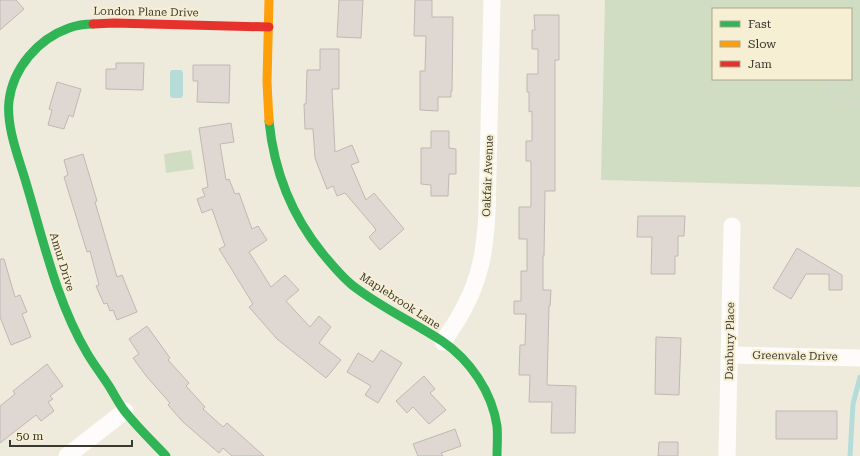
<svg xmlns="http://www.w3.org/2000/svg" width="860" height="456" viewBox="0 0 860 456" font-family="'Roboto Serif',serif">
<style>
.green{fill:#d0ddc3;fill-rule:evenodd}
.water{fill:#b5dcd9}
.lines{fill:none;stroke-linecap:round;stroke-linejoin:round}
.stream{stroke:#b5dcd9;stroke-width:5}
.building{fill:#ded7d2;stroke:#bfb8b3}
.path{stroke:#d8d7d2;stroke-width:2.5;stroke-dasharray:3 2;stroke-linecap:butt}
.street{stroke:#fdfcfa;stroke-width:17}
.fast{stroke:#30b455;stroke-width:9}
.slow{stroke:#ff9f0a;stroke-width:9}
.jam{stroke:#e5322d;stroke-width:9}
.labels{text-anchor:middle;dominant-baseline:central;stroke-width:4;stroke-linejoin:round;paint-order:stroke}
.street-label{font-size:11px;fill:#3b382d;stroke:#f7efd4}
</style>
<rect width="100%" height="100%" fill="#efebdc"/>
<path class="green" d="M605 0H860V187L601 180ZM713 9H851V79H713Z
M191 150 194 169 166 173 164 154Z"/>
<path class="water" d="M171 70H181L183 72V96L181 98H172L170 96V73Z"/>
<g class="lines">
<path class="stream" d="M850 456 853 404 860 377"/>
</g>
<path class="building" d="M0 0H16L24 9 0 30Z
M339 0H363L361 38 337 37Z
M415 0H432V17H453L452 91H451V97H438V111L420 110V71H425L426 36H414Z
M534 15H559V60H555V191H545L544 256H543V290H551L550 306H549L547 385 576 386 575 433H551L552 402H529L530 375H519L520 345H525L526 314H514V301H521V271H527V239H519V207H531V161H526V141H532V111L529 112V92H527V74H538V49H532V30H535Z
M320 49H339V89H332L335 152 352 145 359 162 351 165 366 200 374 193 404 229 380 250 369 237 376 230 374 227 345 193 337 196 333 186 327 189 315 158 313 129H305L304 104H306L307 70H320Z
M116 63H144L143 90 106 89V69H116Z
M193 65H230L229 103 197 102 198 81H193Z
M57 82 81 89 73 117 69 115 64 129 48 125 52 110 49 109Z
M231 123 234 142 220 144 226 180 229 179 235 194 239 193 252 229 258 226 267 240 249 252 271 287 285 275 299 290 286 301 310 327 319 316 331 327 319 343 341 360 326 378 277 339 249 307 253 304 219 249 225 246 212 209 202 213 197 199 205 196 202 189 208 187 199 128Z
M431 131H449V148L456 149V174H449L448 196H431V185L421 184V148H431Z
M83 154 97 201 95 202 117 277 122 275 137 312 117 320 113 310 110 311 107 303 104 304 96 286 99 285 90 251 87 252 64 177 68 175 64 160Z
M638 216H685L684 236H678V256H675V274H651L652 237H637Z
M797 248 842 275V290H829V274H806L791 299 773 288Z
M0 259H4L15 297 20 295 27 312 22 314 31 337 11 345 0 317Z
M147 326 170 358 168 360 189 383 186 386 205 407 203 409 223 427 227 423 264 456H232L223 448 219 453 183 422 168 405 170 403 147 377 133 358 139 354 129 339Z
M656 337 681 338 679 395 655 394Z
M381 350 402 363 378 403 365 395 371 386 347 372 358 353 373 362Z
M47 364 63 386 50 396 53 399 48 402 54 411 41 421 36 415 0 443V406L15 394 13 391Z
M424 376 435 389 430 393 446 410 429 424 413 407 407 413 396 401Z
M776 411H837V439H776Z
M455 429 461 446 441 453 443 456H418L413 444Z
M659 442H678V456H658Z"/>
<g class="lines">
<path class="path" d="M828 79C829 83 830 88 831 92 836 104 849 104 860 103"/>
<path class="street" d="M443 342C450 331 458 320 464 308 481 277 485 248 487 213L492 0
M730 355 860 358
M67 456 125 411
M727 456 732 226"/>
<path class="fast" d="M93 24C85 24 77 25 69 28 38 39 13 68 9 101 6 128 20 161 27 186 44 243 57 302 87 353 94 365 102 375 109 386 114 394 118 402 123 409 136 426 152 441 166 456
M269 121C274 171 291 215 323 254 332 265 341 276 352 285 380 307 413 322 442 341 470 360 492 392 497 426 498 436 497 446 497 456"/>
<path class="slow" d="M269 0 267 82 269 121"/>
<path class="jam" d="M93 24 114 23 269 27"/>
</g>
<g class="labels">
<g class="street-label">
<text transform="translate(146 12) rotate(1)">London Plane Drive</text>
<text transform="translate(488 176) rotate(-88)">Oakfair Avenue</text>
<text transform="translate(62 262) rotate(73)">Amur Drive</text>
<text transform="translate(400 301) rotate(33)">Maplebrook Lane</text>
<text transform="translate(730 341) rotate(-89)">Danbury Place</text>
<text transform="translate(795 356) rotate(1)">Greenvale Drive</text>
</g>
</g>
<rect x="712" y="8" width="140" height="72" fill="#f7efd4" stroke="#aca691"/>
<rect x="720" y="21" width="20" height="6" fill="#30b455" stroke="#aca691"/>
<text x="748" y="28" font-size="12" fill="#3b382d">Fast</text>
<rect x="720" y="41" width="20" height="6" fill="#ff9f0a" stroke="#aca691"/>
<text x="748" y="48" font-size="12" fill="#3b382d">Slow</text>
<rect x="720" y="61" width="20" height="6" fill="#e5322d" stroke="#aca691"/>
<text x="748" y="68" font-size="12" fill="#3b382d">Jam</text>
<path d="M10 440v6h122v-6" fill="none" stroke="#3b382d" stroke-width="2"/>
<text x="16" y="440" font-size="12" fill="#3b382d" stroke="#f7efd4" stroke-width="3" paint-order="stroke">50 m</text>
</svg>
